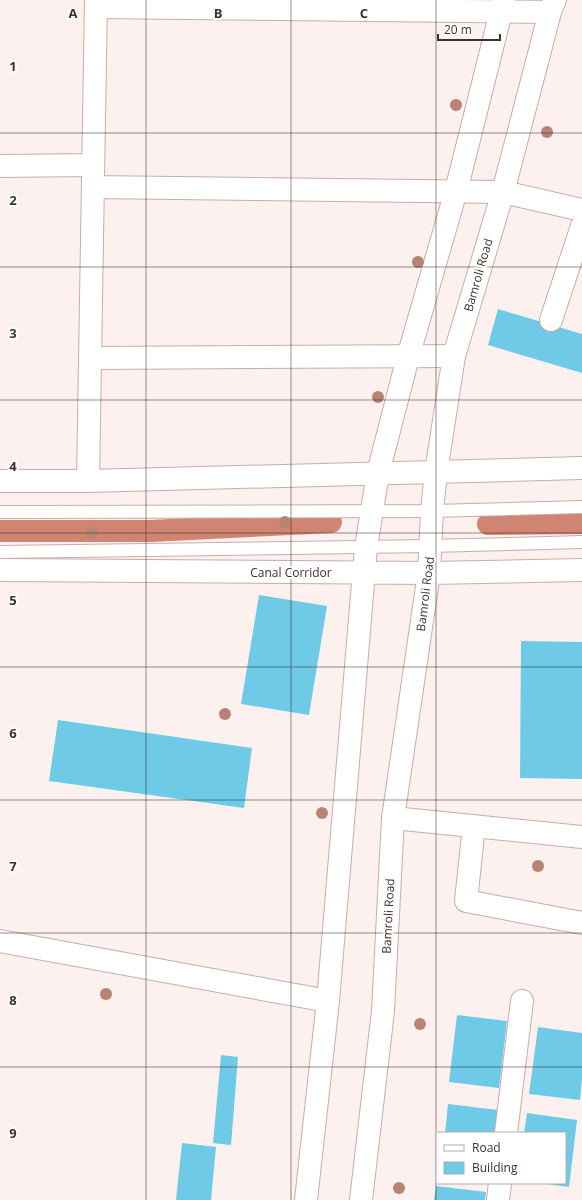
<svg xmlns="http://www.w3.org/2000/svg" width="582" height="1200" viewBox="0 0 582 1200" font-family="'Open Sans',sans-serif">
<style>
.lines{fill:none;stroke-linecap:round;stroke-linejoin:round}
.canal{stroke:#cf8571;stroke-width:22}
.building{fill:#6ecae7}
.lane-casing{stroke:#c7ada6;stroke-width:14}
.street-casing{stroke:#c7ada6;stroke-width:24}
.secondary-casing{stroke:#c7ada6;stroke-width:24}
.lane{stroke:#fff;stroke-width:12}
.street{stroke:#fff;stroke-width:22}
.secondary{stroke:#fff;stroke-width:22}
.tree{fill:#b88374}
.grid{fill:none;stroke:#3b312e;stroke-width:1;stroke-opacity:0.55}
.labels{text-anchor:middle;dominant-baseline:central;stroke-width:4;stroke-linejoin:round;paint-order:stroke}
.street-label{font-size:12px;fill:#3b312e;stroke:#fff}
.grid-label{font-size:13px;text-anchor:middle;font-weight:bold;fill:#3b312e;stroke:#fff;stroke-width:4;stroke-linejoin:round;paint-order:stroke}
</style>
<rect width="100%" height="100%" fill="#fcf1ee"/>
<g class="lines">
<path class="canal" d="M488 524 582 523
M0 531H151L331 522"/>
</g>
<path class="building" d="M498 309 582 334V373L488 345Z
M259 595 327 606 309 715 241 704Z
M521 641 582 642V779L520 778Z
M58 720 252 748 244 808 49 781Z
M457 1015 507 1021 499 1088 449 1082Z
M538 1027 582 1033V1079L580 1100 529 1094Z
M221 1055 238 1057 231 1145 213 1143Z
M448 1104 498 1110 495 1133H445Z
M527 1113 577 1120 569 1187 547 1184 565 1183V1133H524Z
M182 1143 216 1147 211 1200H176Z
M436 1186 486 1192 485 1200H434Z"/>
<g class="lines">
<g class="lane-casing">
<path id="lane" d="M0 512 432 511 582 507
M0 552 430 546 582 542"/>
</g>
<g class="street-casing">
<path id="street" d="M96 7 550 12
M0 166 93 165
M93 187 503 192 582 210
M551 320 582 226
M90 358 454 356
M88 481 96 0
M393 818 582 837
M474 826 466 901 582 923
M0 941 328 1001
M506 1133 522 1001
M498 1200 500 1183"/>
</g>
<g class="secondary-casing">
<path id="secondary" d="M0 481H88L582 468
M0 570 429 573 582 570
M306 1200 328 1001 366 547 378 473 408 357 456 191 504 0
M361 1200 383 1011 393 818 429 573 432 511 436 472 454 356 503 192 550 12 555 0"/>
</g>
<use href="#lane" class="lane"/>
<use href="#street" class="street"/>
<use href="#secondary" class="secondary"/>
</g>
<g class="tree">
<circle cx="456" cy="105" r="6"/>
<circle cx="547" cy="132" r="6"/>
<circle cx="418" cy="262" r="6"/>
<circle cx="378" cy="397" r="6"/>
<circle cx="285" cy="522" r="6"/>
<circle cx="92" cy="533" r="6"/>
<circle cx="225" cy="714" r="6"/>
<circle cx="322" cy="813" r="6"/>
<circle cx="538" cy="866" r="6"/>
<circle cx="106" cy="994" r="6"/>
<circle cx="420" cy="1024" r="6"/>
<circle cx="399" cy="1188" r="6"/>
</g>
<path class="grid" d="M146 0V1200M291 0V1200M436 0V1200M0 133H582M0 267H582M0 400H582M0 533H582M0 667H582M0 800H582M0 933H582M0 1067H582"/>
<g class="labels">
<g class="street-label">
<text transform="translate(478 275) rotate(-74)">Bamroli Road</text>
<text x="291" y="572">Canal Corridor</text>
<text transform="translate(425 594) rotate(-83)">Bamroli Road</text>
<text transform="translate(388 916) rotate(-87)">Bamroli Road</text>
</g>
</g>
<g class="grid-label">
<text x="73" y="18">A</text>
<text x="218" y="18">B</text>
<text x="364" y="18">C</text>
<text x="13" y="71">1</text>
<text x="13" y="205">2</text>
<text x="13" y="338">3</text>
<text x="13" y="471">4</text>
<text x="13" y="605">5</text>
<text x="13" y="738">6</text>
<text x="13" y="871">7</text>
<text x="13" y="1005">8</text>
<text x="13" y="1138">9</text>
</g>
<rect x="436" y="1132" width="130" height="52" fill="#ffffff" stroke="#b1adab"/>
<rect x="444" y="1145" width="20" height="6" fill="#ffffff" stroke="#b1adab"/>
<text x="472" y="1152" font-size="12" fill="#3b312e">Road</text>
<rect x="444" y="1162" width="20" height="12" fill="#6ecae7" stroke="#b1adab"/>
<text x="472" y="1172" font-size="12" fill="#3b312e">Building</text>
<path d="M438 34v6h62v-6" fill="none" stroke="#3b312e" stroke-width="2"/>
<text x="444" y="34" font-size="12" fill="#3b312e" stroke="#ffffff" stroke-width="3" paint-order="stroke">20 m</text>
</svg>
